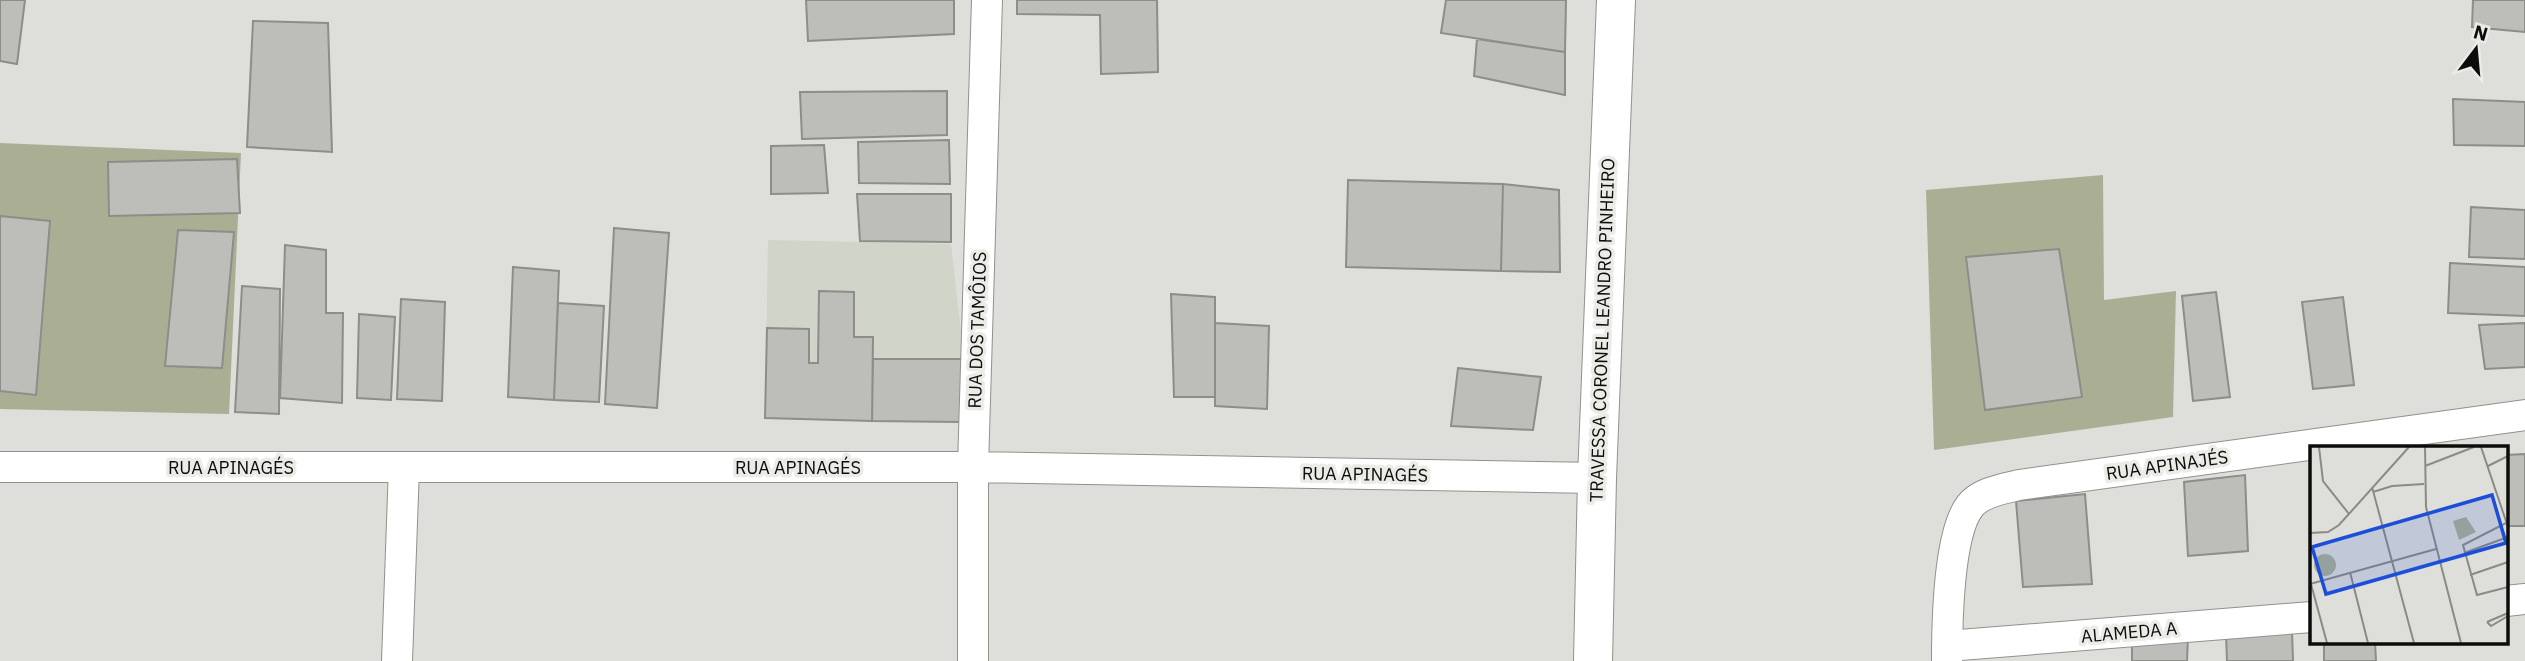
<svg xmlns="http://www.w3.org/2000/svg" width="2525" height="661" viewBox="0 0 2525 661" font-family="'IBM Plex Sans',sans-serif">
<style>
.built{fill:#d1d4c8}
.green{fill:#aaaf94}
.building{fill:#bdbeb9;stroke:#8d8d89;stroke-width:2}
.lines{fill:none;stroke-linecap:round;stroke-linejoin:round}
.street-casing{stroke:#91918d;stroke-width:32}
.secondary-casing{stroke:#91918d;stroke-width:40}
.street{stroke:#fff;stroke-width:30}
.secondary{stroke:#fff;stroke-width:38}
.labels{text-anchor:middle;dominant-baseline:central;stroke-width:7;stroke-linejoin:round;paint-order:stroke}
.street-label{font-size:18px;fill:#0c0c0a;stroke:#ebece7}
.inset-road{fill:none;stroke:#8a8b87;stroke-width:2}
.view{fill:#1d4ed8;fill-opacity:0.15;stroke:#1d4ed8;stroke-width:3.5}
.inset-edge{fill:none;stroke:#0c0c0a;stroke-width:3.5}
</style>
<rect width="100%" height="100%" fill="#dedfda"/>
<path class="built" d="M768 240 951 244 964 359 962 422 765 418Z"/>
<path class="green" d="M0 143 241 153 229 414 0 409Z
M2103 175 2104 300 2176 291 2173 417 1934 450 1926 190Z"/>
<path class="building" d="M0 0H25L17 64 0 61Z
M806 0H954V34L808 41Z
M1017 0H1157L1158 72 1101 74 1100 15 1017 14Z
M1446 0H1566L1565 52 1441 33Z
M2473 0H2525V32L2472 27Z
M253 21 328 23 332 152 247 147Z
M1477 39 1565 52V95L1474 76Z
M947 91V135L802 139 800 92Z
M2453 99 2525 102V146L2454 145Z
M949 140 950 184 859 183 858 142Z
M824 145 828 193 771 194V146Z
M237 159 240 213 109 216 108 162Z
M1348 180 1503 184 1501 271 1346 267Z
M1503 184 1559 190 1560 272 1501 271Z
M857 194H951V242L860 241Z
M2471 207 2525 210V259L2469 257Z
M0 216 50 221 36 395 0 391Z
M614 228 669 233 657 408 605 404Z
M178 230 234 232 222 368 165 366Z
M285 245 326 250V313H343L342 403 280 398Z
M2059 249 2082 397 1985 410 1966 257Z
M2450 263 2525 267V316L2448 313Z
M513 267 559 271 554 400 508 397Z
M242 286 280 289 279 414 235 412Z
M819 291 854 292V337H873L872 421 765 418 767 328 809 329V363H818Z
M2216 292 2230 397 2193 401 2182 296Z
M1171 294 1215 297V397H1174Z
M2343 297 2354 385 2313 389 2302 302Z
M401 299 445 302 442 401 397 399Z
M558 303 604 306 599 402 554 400Z
M359 314 395 317 391 400 357 398Z
M1215 323 1269 326 1267 409 1215 406Z
M2525 323V367L2485 369 2479 325Z
M873 359H964L962 422 872 421Z
M1458 368 1541 377 1533 430 1451 426Z
M2525 454V526H2506V455Z
M2245 475 2248 551 2188 556 2184 482Z
M2085 494 2092 584 2023 587 2016 501Z
M2292 631 2293 661H2227L2226 633Z
M2132 636 2188 637 2187 661H2132Z
M2324 642H2375L2376 661H2324Z"/>
<g class="lines">
<g class="street-casing">
<path id="street" d="M0 467H973L1597 478
M2506 601 2525 599
M1947 646 2312 617
M397 661 404 467
M973 661V467L987 0
M1947 661C1947 625 1948 534 1970 506 1981 492 2003 489 2019 485L2525 415"/>
</g>
<g class="secondary-casing">
<path id="secondary" d="M1593 661 1597 478 1616 0"/>
</g>
<use href="#street" class="street"/>
<use href="#secondary" class="secondary"/>
</g>
<g class="labels">
<g class="street-label">
<text transform="translate(977 330) rotate(-88)">RUA DOS TAMÔIOS</text>
<text transform="translate(1602 330) rotate(-88)">TRAVESSA CORONEL LEANDRO PINHEIRO</text>
<text transform="translate(2167 465) rotate(-8)">RUA APINAJÉS</text>
<text x="231" y="467">RUA APINAGÉS</text>
<text x="798" y="467">RUA APINAGÉS</text>
<text transform="translate(1365 474) rotate(1)">RUA APINAGÉS</text>
<text transform="translate(2129 632) rotate(-5)">ALAMEDA A</text>
</g>
</g>
<g transform="translate(2310 446)">
<rect width="198" height="198" fill="#dedfda"/>
<path d="M156 71 166 86 149 94 143 75ZM4 119a11 11 0 1 1 22 0a11 11 0 1 1-22 0Z" fill="#aaaf94"/>
<path class="inset-road" d="M9 1 13 35 39 68M115 1 116 61 151 197M171 1 198 81M115 20 164 1M178 20 198 10M62 41 104 197M63 46 82 40 114 38M198 76 153 99 167 149 198 141M0 87 18 86 29 79 99 1M154 107 198 91M40 126 58 197M160 129 198 116M0 138 126 103M1 138 17 197M177 176 181 180 198 170M177 176 198 167"/>
<path class="view" d="M182 49 196 97 16 148 2 101Z"/>
<rect width="198" height="198" class="inset-edge"/>
</g>
<g transform="translate(2476 49) rotate(16)" stroke="#ebece7" stroke-width="5" paint-order="stroke">
<path d="M0-5L12 26L0 18L-12 26Z" fill="#0c0c0a"/>
<text y="-10" font-size="19" font-weight="bold" text-anchor="middle" fill="#0c0c0a">N</text>
</g>
</svg>
